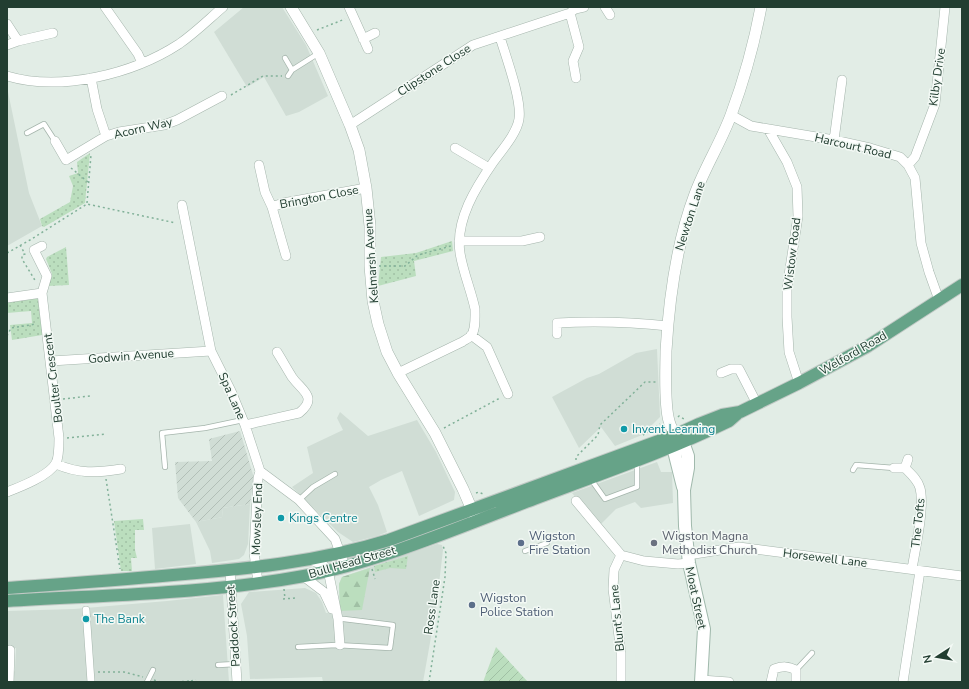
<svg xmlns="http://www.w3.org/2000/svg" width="969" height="689" viewBox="0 0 969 689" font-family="'Nunito Sans',sans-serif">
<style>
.built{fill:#d0ddd5}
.industrial{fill:url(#industrial-furrows)}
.grass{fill:url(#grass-dots)}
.forest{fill:url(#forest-firs)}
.garden{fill:url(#garden-furrows)}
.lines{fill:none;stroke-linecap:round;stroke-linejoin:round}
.service-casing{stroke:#a5b5ac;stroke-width:6}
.pedestrian-casing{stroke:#a5b5ac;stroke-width:8}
.minor-casing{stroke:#a5b5ac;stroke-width:10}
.tertiary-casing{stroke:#a5b5ac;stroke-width:12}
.secondary-casing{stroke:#a0b9ac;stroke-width:14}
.primary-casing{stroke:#c1c9c5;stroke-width:14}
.path{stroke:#82b199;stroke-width:1.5;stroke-dasharray:2 3;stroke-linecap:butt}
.service{stroke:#fff;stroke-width:4.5}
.pedestrian{stroke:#fff;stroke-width:7}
.minor{stroke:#fff;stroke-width:9}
.tertiary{stroke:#fff;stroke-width:11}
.secondary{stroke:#fff;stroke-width:12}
.primary{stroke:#66a388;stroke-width:12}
.culture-dot{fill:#0f9aa8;stroke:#f3f9f5;stroke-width:1.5}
.service-dot{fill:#5c6f8a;stroke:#f3f9f5;stroke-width:1.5}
.worship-dot{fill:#6b7280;stroke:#f3f9f5;stroke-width:1.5}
.labels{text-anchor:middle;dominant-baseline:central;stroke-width:3;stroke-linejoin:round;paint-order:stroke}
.street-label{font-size:12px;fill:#223e31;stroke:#f3f9f5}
.culture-label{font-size:12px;fill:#0d838f;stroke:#f3f9f5;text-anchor:start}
.service-label{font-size:12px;fill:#4e5e75;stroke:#f3f9f5;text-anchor:start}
.worship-label{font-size:12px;fill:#5b616d;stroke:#f3f9f5;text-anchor:start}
</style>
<defs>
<pattern id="industrial-furrows" width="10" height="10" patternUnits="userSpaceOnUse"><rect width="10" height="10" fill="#d0ddd5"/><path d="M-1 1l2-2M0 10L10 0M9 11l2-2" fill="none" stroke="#b2bfb7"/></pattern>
<pattern id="grass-dots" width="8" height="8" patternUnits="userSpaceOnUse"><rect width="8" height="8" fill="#bbdebe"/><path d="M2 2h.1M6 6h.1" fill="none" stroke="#a0c0a4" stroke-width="1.8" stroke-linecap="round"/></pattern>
<pattern id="forest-firs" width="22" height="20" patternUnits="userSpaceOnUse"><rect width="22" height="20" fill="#bbdebe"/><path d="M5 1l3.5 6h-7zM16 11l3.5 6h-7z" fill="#a0c0a4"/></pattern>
<pattern id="garden-furrows" width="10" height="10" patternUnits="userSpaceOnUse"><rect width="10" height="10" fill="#bbdebe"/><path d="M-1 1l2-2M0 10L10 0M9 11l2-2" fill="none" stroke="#a0c0a4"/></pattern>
</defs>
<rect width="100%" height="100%" fill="#e2ede6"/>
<path class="built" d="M244 7H282L306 45 328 96 299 112 286 116 264 77 247 87 214 32Z
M7 87 29 193 42 226 7 246Z
M657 349 660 417 642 435 615 446 601 427 579 448 552 397 587 378 599 374 636 353Z
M340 412 368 436 417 420 436 452 455 492 454 500 419 516 402 471 381 480 369 487 378 505 387 532 377 536 353 542 338 532 292 487 313 473 307 447 343 430 337 418Z
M657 462 661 472H672L673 503 641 508 635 502 616 509 600 525 572 493Z
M250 504 248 544 244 555 239 559 212 563 210 551 196 522 223 517 222 508Z
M190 524 196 564 155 569 152 528Z
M437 544 442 545 443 550 436 609 423 682H323L322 677 250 679 247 636 241 604 249 592 305 588 316 593 322 602 326 613 340 611 339 584 342 577Z
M223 595 229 682H12V676L15 670 16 648H8L7 682V611L74 609 167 601Z"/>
<path class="industrial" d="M240 431 254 478 250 504 222 508 223 517 196 522 178 498 175 462 212 461 209 439Z"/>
<path class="grass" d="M90 153 85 203 44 227 42 226 40 219 70 202 73 186 69 176 78 173 77 162Z
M452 241 453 251 414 261 416 276 378 286 381 257 416 253Z
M66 247 69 285 48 286 52 274 46 259 47 257Z
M42 293 48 334 12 340 10 325 32 323 31 311 7 313V298Z
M143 519 144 530H135V550L137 558H131L132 571H121L114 521Z
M408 556 406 569 390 568 375 572 374 566Z"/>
<path class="forest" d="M370 568 362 610 340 611 339 584 342 577Z"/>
<path class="garden" d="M496 647 528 682H483Z"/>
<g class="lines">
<g class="service-casing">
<path id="service" d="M285 58 292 70
M288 76 292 70 319 53
M27 133 44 124 55 141
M165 467 162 433 205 428 243 420
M853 470 856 465 894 468
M590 478 605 499 637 487V462
M299 500 313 487 335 474
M525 551 547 543
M298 647 336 645 390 648 393 625 344 619H338
M218 665 236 664
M796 670 812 653
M147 682 153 670"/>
</g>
<g class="pedestrian-casing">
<path id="pedestrian" d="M86 610 91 682"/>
</g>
<g class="minor-casing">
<path id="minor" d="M105 7 138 54 142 63
M349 7 368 49
M605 7 610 15
M570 13 579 47 573 61 576 78
M7 24 18 41
M363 39 375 33
M7 45 18 41 53 33
M7 76C61 92 133 74 179 44 195 33 209 19 223 7
M91 78 97 109 106 136
M731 115 751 126 834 140 870 148 900 157 908 165 915 178 921 243 929 272 939 300
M350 125 473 45 570 13 575 9 584 7
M768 129 787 162 797 187 798 216 787 288V317L789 352 799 383
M834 140 842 80
M55 141 66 160 106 136 119 132 164 125 177 120 222 96
M455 148 489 168
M259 165 265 192 272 207 286 256
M908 165 915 157 935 104 945 7
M182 205 211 351 231 391 245 425 260 471 299 500 335 539 345 566
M272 207 283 203 366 188
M459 241H522L540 237
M7 298 42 293 47 276 34 250 42 246
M557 334V323C594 321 631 322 668 326
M471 335 487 347 508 394
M51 361 211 351
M398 373 462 342C465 340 469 338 471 336 476 329 475 317 475 309 471 290 463 272 460 253 455 220 476 187 494 161 502 150 517 133 519 119 522 100 506 57 500 37
M721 373 731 369H739L757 404
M245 425 299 413C319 397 301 390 292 377 287 369 282 360 277 352
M56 464C79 474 96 473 121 469
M894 468H905C911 474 918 480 920 488 925 507 915 550 912 569
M905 468 908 459
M7 492C20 487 49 476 56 463 59 457 59 446 59 438L42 293
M576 501 621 555 644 561 678 564 689 563
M688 555 739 547 962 576
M311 560 323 565 328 570 338 619 340 645
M230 570 237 682
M303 576 324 592 332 609
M258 582 254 553 258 478 260 471
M701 680 729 682
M9 682 10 650
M621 682V653L613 589 614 570 621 555
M771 682 774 669C783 666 788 666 796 670V682
M903 682 920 571"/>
</g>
<g class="tertiary-casing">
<path id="tertiary" d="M291 7 319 53 350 125 359 150 366 188 370 226V266L373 301 378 324 387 352 398 373 435 433 463 489 475 517
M675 435C673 430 670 426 669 421 664 404 666 369 666 351 669 299 676 244 695 194 705 167 721 142 731 115 744 80 754 44 761 7"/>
</g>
<g class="secondary-casing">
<path id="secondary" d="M676 436 683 442 688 456V468L684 490 685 526 689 563 704 629 701 682
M675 437 673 447 683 487"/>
</g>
<g class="primary-casing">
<path id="primary" d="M7 588C62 584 118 580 173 575 246 569 319 562 389 540L675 435 699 424 722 415 740 412 799 383 868 346 962 285
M7 601C105 595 207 594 304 576 378 562 455 529 526 502 594 476 663 453 729 421L737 414"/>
</g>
<path class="path" d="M317 30 345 19
M231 95 263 76H282
M71 168 88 182
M87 203 91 155
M20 245 25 254 22 255V259L36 282
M7 253 30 240 87 204 176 223
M379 266H405L418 255 451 246
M7 336 11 328 36 324
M63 399 90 396
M678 417 679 416 684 419H685
M444 428 500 398
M643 435 660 424
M67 438 106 434
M576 460V457L598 435 600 425 645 382H656
M106 479 120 569
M476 493 479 492 483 494
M372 569 375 579
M284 589 285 599
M283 599 295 598
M98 672H124L143 677
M154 680 160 682
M191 681 196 680
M177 682 189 681 193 682
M429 682 445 577 446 553 443 546"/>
<use href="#service" class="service"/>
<use href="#pedestrian" class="pedestrian"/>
<use href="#minor" class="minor"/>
<use href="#tertiary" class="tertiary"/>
<use href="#secondary" class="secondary"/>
<use href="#primary" class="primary"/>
</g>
<g class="culture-dot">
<circle cx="624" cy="429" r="4"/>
<circle cx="281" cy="518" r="4"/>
<circle cx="86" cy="619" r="4"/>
</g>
<g class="service-dot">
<circle cx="521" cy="543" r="4"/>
<circle cx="472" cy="605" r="4"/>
</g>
<circle class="worship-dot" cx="654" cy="543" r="4"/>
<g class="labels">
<g class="street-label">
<text transform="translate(434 70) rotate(-33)">Clipstone Close</text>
<text transform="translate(937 77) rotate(-82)">Kilby Drive</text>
<text transform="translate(143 128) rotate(-13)">Acorn Way</text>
<text transform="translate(853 146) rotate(13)">Harcourt Road</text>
<text transform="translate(319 197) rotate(-11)">Brington Close</text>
<text transform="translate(690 216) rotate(-72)">Newton Lane</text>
<text transform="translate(792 254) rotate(-83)">Wistow Road</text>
<text transform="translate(371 256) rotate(-94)">Kelmarsh Avenue</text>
<text transform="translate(853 353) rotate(-30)">Welford Road</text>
<text transform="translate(131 356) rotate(-4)">Godwin Avenue</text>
<text transform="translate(53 378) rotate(-97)">Boulter Crescent</text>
<text transform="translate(232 396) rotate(66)">Spa Lane</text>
<text transform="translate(257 519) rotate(-88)">Mowsley End</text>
<text transform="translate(918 523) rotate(-84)">The Tofts</text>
<text transform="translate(825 558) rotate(7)">Horsewell Lane</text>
<text transform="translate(352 562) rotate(-16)">Bull Head Street</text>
<text transform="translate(696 598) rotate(78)">Moat Street</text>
<text transform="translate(432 607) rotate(-82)">Ross Lane</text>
<text transform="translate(617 618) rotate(-95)">Blunt's Lane</text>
<text transform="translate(233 626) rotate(-94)">Paddock Street</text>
</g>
<g class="culture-label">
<text x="632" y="429">Invent Learning</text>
<text x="289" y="518">Kings Centre</text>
<text x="94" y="619">The Bank</text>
</g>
<g class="service-label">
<text x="529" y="536">Wigston<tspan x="529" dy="14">Fire Station</tspan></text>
<text x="480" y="598">Wigston<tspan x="480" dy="14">Police Station</tspan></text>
</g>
<g class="worship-label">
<text x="662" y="536">Wigston Magna<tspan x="662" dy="14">Methodist Church</tspan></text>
</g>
</g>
<rect width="969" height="689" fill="none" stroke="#223e31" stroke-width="16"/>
<g transform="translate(937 657) rotate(258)" stroke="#f3f9f5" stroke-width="3" paint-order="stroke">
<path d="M0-3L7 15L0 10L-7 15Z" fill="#223e31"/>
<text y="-6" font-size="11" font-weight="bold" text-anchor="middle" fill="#223e31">N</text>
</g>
</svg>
